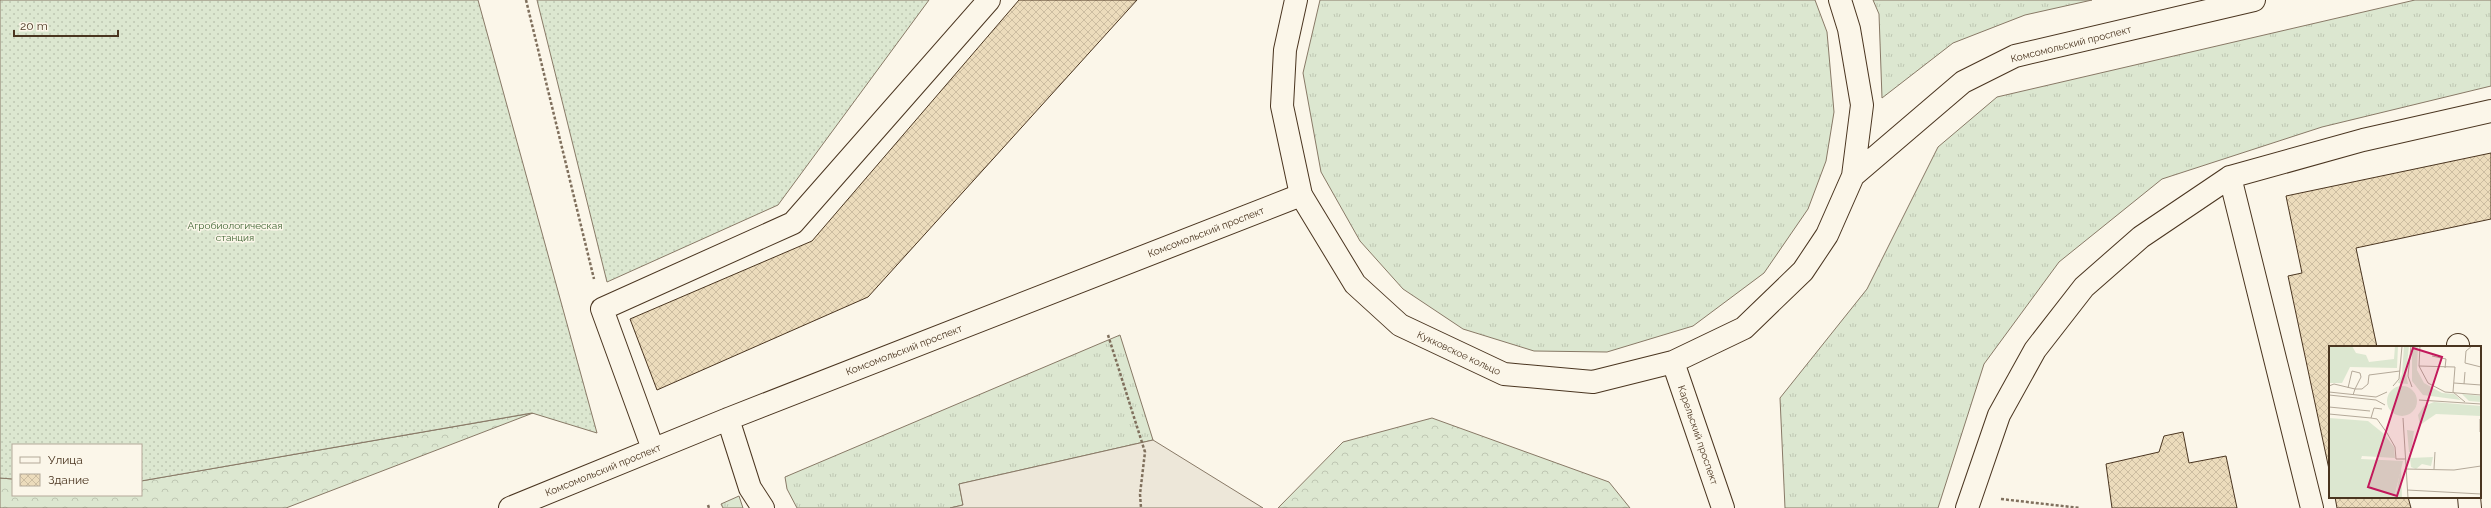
<svg xmlns="http://www.w3.org/2000/svg" width="2491" height="508" viewBox="0 0 2491 508" font-family="Raleway,sans-serif">
<style>
.grass{fill:url(#grass-tufts);stroke:#887966}
.forest{fill:url(#forest-crowns);stroke:#887966}
.garden{fill:url(#garden-dots);stroke:#887966}
.parking{fill:#ede7d9;stroke:#887966}
.building{fill:url(#building-cross-hatch);stroke:#4a3520}
.lines{fill:none;stroke-linecap:round;stroke-linejoin:round}
.minor-casing{stroke:#4a3520;stroke-width:24}
.major-casing{stroke:#4a3520;stroke-width:24}
.path{stroke:#7f6f5c;stroke-width:2.5;stroke-dasharray:3 2;stroke-linecap:butt}
.minor{stroke:#fbf6e9;stroke-width:22}
.major{stroke:#fbf6e9;stroke-width:22}
.labels{text-anchor:middle;dominant-baseline:central;stroke-width:3;stroke-linejoin:round;paint-order:stroke}
.street-label{font-size:10px;fill:#4a3520;stroke:#fbf6e9}
.park-label{font-size:10px;fill:#436837;stroke:#fbf6e9}
.inset-road{fill:none;stroke:#b4a999;stroke-width:1}
.view{fill:#c2185b;fill-opacity:0.15;stroke:#c2185b;stroke-width:2}
.inset-edge{fill:none;stroke:#4a3520;stroke-width:2}
</style>
<defs>
<pattern id="grass-tufts" width="24" height="20" patternUnits="userSpaceOnUse"><rect width="24" height="20" fill="#dce7d0"/><path d="M3 7l-1-3M5 7V3M7 7l1-3M15 17l-1-3M17 17v-4M19 17l1-3" fill="none" stroke="#bec7b2"/></pattern>
<pattern id="forest-crowns" width="20" height="18" patternUnits="userSpaceOnUse"><rect width="20" height="18" fill="#dce7d0"/><path d="M2 6a3 3 0 1 1 6 0M12 15a3 3 0 1 1 6 0" fill="none" stroke="#bec7b2"/></pattern>
<pattern id="garden-dots" width="8" height="8" patternUnits="userSpaceOnUse"><rect width="8" height="8" fill="#dce7d0"/><path d="M2 2h.1M6 6h.1" fill="none" stroke="#bec7b2" stroke-width="1.8" stroke-linecap="round"/></pattern>
<pattern id="building-cross-hatch" width="8" height="8" patternUnits="userSpaceOnUse"><rect width="8" height="8" fill="#ecdcbc"/><path d="M0 0l8 8M0 8l8-8" fill="none" stroke="#ccbda1"/></pattern>
</defs>
<rect width="100%" height="100%" fill="#fbf6e9"/>
<path class="grass" d="M1320 0H1815L1827 32 1834 112 1826 161 1808 209 1764 273 1693 326 1607 352 1534 351 1463 329 1403 289 1360 241 1321 172 1303 73Z
M1873 0H2092L2025 15 1953 43 1882 98 1879 14Z
M2415 0H2491V86L2322 127 2162 179 2059 262 1984 364 1938 508H1785L1780 398 1867 289 1938 147 1997 97Z
M1120 335 1153 440 959 484 963 505 950 508H797L787 489 785 477Z
M739 496 743 508H723L721 504Z"/>
<path class="forest" d="M533 413 286 508H0V478L13 479V495H141V481Z
M1432 418 1609 482 1630 508H1278L1343 442Z"/>
<path class="garden" d="M0 0H478L597 433 532 413 141 481V445H13V479L0 478Z
M537 0H929L778 205 607 282Z"/>
<path class="parking" d="M1153 440 1263 508H950L963 505 959 484Z"/>
<path class="building" d="M1019 0H1137L868 297 657 390 630 319 812 241Z
M2491 153V219L2356 248 2377 347H2330V474L2288 276 2302 273 2286 196Z
M2183 432 2189 463 2226 456 2237 508H2112L2106 464 2159 452 2164 436Z
M2335 497H2408L2411 508H2337Z"/>
<g class="lines">
<g class="minor-casing">
<path id="minor" d="M2230 177 2312 508
M2458 345V347
M728 419 750 488 763 508
M653 449 602 309 793 223 989 0
M2469 497 2470 508
M510 508 728 419 1301 195
M1967 508 1999 415 2035 350 2084 287 2141 237 2230 177 2363 140 2491 111"/>
</g>
<g class="major-casing">
<path id="major" d="M1296 0 1285 50 1282 106 1301 195 1355 284 1400 325 1504 374 1593 382 1673 362 1744 328 1803 271 1827 235 1853 176 1862 105 1849 29 1840 0
M1853 176 1963 82 2015 56 2254 0
M1673 362 1723 508"/>
</g>
<path class="path" d="M526 0 594 279
M1108 335 1145 452 1140 494 1141 508
M2001 499 2080 508
M708 505 709 508"/>
<use href="#minor" class="minor"/>
<use href="#major" class="major"/>
</g>
<g class="labels">
<g class="street-label">
<text transform="translate(2071 44) rotate(-14)">Комсомольский проспект</text>
<text transform="translate(1206 232) rotate(-21)">Комсомольский проспект</text>
<text transform="translate(904 350) rotate(-21)">Комсомольский проспект</text>
<text transform="translate(1459 353) rotate(25)">Кукковское кольцо</text>
<text transform="translate(1698 435) rotate(71)">Карельский проспект</text>
<text transform="translate(603 470) rotate(-22)">Комсомольский проспект</text>
</g>
<g class="park-label">
<text x="235" y="225">Агробиологическая<tspan x="235" dy="12">станция</tspan></text>
</g>
</g>
<g transform="translate(2329 346)">
<rect width="152" height="152" fill="#fbf6e9"/>
<path d="M75 0H80L77 28 79 38 69 37 73 28ZM89 0 88 24 95 37 113 47 125 48 132 54 94 49 83 35V1ZM58 55a15 15 0 1 1 30 0a15 15 0 1 1-30 0ZM133 48 152 50V56L140 55ZM78 84 85 85 82 106H80ZM104 111 102 120 93 118 87 123 82 121 81 112Z" fill="#dce7d0"/>
<path d="M0 0H23L27 7 37 9 40 16 65 13 66 0H69L68 22 21 21 13 37H0ZM105 56 152 60V70L107 68 91 79 89 69 95 60ZM72 119 73 152H65L68 143Z" fill="#dce7d0"/>
<path d="M0 72 39 75 55 88 65 101 66 112 33 110 32 113 74 115 65 152H0Z" fill="#dce7d0"/>
<path class="inset-road" d="M82 0 79 30 83 41M91 0 90 20 99 37 116 46 152 49M143 0 137 5 136 17 152 21M103 10 117 13 116 22M90 20 126 21 124 46 136 56M125 37 152 39M135 38 136 26M0 40 5 38 26 43 24 49M64 40 70 33 73 0M19 42 23 25 31 27 32 31 26 43H33L39 38 40 29 71 25M0 46 47 51 58 46M0 49 47 54 56 59M90 54 152 58M0 61 41 65M0 68 42 72 45 62 53 63M42 72 48 73 58 87 66 101 67 113H76M74 72 79 152M151 86V73M77 123 125 124 152 120M105 123 106 106M78 144 152 148"/>
<path class="view" d="M84 2 113 11 68 150 39 141Z"/>
<rect width="152" height="152" class="inset-edge"/>
</g>
<rect x="12" y="444" width="130" height="52" fill="#fbf6e9" stroke="#b4a999"/>
<rect x="20" y="457" width="20" height="6" fill="#fbf6e9" stroke="#b4a999"/>
<text x="48" y="464" font-size="12" fill="#4a3520">Улица</text>
<rect x="20" y="474" width="20" height="12" fill="url(#building-cross-hatch)" stroke="#b4a999"/>
<text x="48" y="484" font-size="12" fill="#4a3520">Здание</text>
<path d="M14 30v6h104v-6" fill="none" stroke="#4a3520" stroke-width="2"/>
<text x="20" y="30" font-size="12" fill="#4a3520" stroke="#fbf6e9" stroke-width="3" paint-order="stroke">20 m</text>
</svg>
